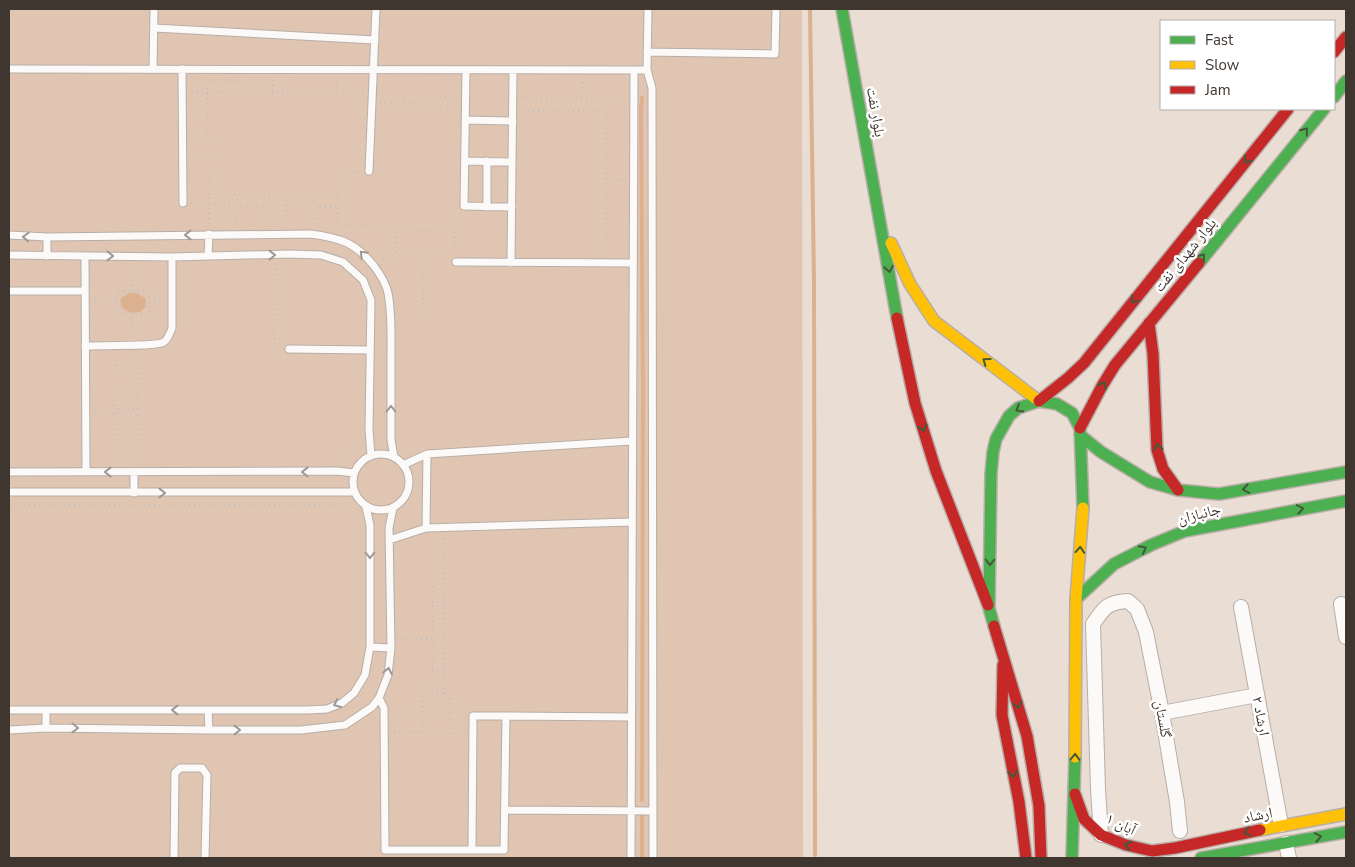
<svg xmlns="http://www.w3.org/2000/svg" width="1355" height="867" viewBox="0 0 1355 867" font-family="'Nunito Sans','Noto Naskh Arabic',sans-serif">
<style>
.green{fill:#e0c5b2}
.water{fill:#dcb190}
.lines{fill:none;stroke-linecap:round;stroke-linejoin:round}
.stream{stroke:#dcb190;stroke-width:4}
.lane-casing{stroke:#b8aea7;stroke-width:9}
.street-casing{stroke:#b8aea7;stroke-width:16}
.fast-casing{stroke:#b8aea7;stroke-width:14}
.slow-casing{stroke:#b8aea7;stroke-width:14}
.jam-casing{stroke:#b8aea7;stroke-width:14}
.path{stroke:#c4c0bd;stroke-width:2;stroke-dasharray:1 4;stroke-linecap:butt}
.lane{stroke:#fcfaf9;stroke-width:7}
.street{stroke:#fcfaf9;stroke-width:14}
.fast{stroke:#4caf50;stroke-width:11}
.slow{stroke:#ffc107;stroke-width:11}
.jam{stroke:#c62828;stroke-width:11}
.oneway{stroke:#435a3a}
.oneway2{stroke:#9e9894}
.labels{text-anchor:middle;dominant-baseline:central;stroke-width:5;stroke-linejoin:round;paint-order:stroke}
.street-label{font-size:15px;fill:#3f3630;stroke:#fff}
</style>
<rect width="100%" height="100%" fill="#e9ddd4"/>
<path class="green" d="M9 9H802L803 858H9Z"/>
<path class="water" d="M130 293H136L145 298C152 318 116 317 121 298Z"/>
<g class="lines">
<path class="stream" d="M810 9 814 283 815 855
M642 800 643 389 641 110 642 98
M642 858V816"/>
<g class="lane-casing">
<path id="lane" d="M648 9 647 70 652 88 653 858
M154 28 375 40
M647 52 775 54 776 9
M9 69 647 70
M153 69 154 9
M182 69 183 203
M466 70 464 206 512 207
M465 120 513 121
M465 161 512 162
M369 171 376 9
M487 207V161
M9 235 47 237 311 234C340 238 355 242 374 266 380 274 386 284 388 293 392 314 391 335 391 355 391 383 391 412 391 440L394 457
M47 237V256
M9 255 172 257 289 254 321 255 343 262 363 280 371 300 369 429 371 456
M85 256 86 472
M208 256 209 234
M456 262 633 263
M511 263 513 70
M9 291H84
M85 346C98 345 156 347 164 342 168 339 170 333 172 328V257
M289 349 370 350
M353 482a28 28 0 1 1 56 0a28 28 0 1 1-56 0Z
M403 465 427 454 632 441
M9 472 337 471 354 473
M134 472V493
M9 492H354
M426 528 427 454
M389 540 426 528 632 522
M370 647 391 648
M379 698 384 708 385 850H504L506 716H473L472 850
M9 710H307L327 709 342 703 354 693 365 675 370 647V525L366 507
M208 710 209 730
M506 716 631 717
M46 728V710
M9 730 46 728 209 730H301L345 725 372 707 379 698 388 675 391 648 389 528 393 508
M505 810 653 811
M174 858 175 773 180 768H202L207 775 205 858
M631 858 634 70"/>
</g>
<g class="street-casing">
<path id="street" d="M1341 604 1346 637
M1241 607 1281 825
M1162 713 1257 695
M1101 835 1098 789 1093 624C1104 608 1107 602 1128 601L1137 609 1146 632 1162 713 1177 802 1180 831
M1286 843 1289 858"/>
</g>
<g class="fast-casing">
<path id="fast" d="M842 9 897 318
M1334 97 1346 81
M1199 263 1324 109
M1080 435 1101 452 1150 482 1178 490 1219 494 1346 472
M1076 599 1114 564 1151 545 1185 531 1346 501
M994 626 989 608 991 474 993 452 996 439 1009 416 1018 408 1039 401 1057 404 1072 413 1080 428 1083 508
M1072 858 1075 757
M1201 858 1346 832"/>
</g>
<g class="slow-casing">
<path id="slow" d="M891 243 910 284 934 321 1039 401
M1075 757 1076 599 1083 508
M1260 830 1346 814"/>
</g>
<g class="jam-casing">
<path id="jam" d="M1334 52 1346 37
M897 318 915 403 936 471 988 605
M1149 323 1153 354 1157 450 1163 469 1178 490
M1039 401 1068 378 1084 363 1288 109
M1080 428 1102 386 1115 365 1199 263
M994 626 1027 736 1039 806 1041 858
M1003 665 1002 715 1019 802 1026 858
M1075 794 1084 819 1101 835 1126 845 1152 851 1175 848 1260 830"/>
</g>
<path class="path" d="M273 80V92
M192 92 363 94
M337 92V79
M521 98 624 99
M582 98 583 78
M380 103H391L395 109H401L405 103 434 104 438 110H446L449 103 456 104
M391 103 395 98H402L405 103
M434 104 438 97H445L449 103
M523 111H606V253
M360 172 339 174 337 228 346 225 396 227 405 230 455 232 460 215
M606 180H624
M209 194 338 195
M264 195V225
M286 195V225
M191 203H209
M209 205 230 206 237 200 242 207 235 212 230 206
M286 206H308L314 213 320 207 313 200 308 206
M242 207H264
M320 207H338
M235 212 236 225
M314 213 315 225
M209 224 207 81 267 80
M455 232 456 252
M376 252 382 257 385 264
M395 253 396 228
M383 260 395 253 451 254
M275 264 274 339H287
M118 291 149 292V314H117Z
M132 291 133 266
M95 302H117
M149 302H164
M423 314 424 254
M132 337V314
M115 371V356
M115 406V390
M110 410a4 4 0 1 1 8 0a4 4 0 1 1-8 0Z
M118 409H138L139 354
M138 409 139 462
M95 410H110
M114 414 115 461
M340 461 344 458 348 449 359 443
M9 505H343V502
M444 538V696L450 697V733
M432 606H444
M401 639H444
M432 670 444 671
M432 693H444
M422 697V693H432L433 584H444
M393 712H450L463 714
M394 732 465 733
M423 732 422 697 444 696"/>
<use href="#lane" class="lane"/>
<use href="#street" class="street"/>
<use href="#fast" class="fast"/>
<use href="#slow" class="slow"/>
<use href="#jam" class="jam"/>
</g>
<defs><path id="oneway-chevron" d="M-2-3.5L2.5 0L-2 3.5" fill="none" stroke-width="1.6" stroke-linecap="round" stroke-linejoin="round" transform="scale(1.25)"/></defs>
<g class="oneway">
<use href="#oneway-chevron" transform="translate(1305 131) rotate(-51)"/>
<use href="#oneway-chevron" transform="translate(1247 160) rotate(129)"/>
<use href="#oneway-chevron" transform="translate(1202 257) rotate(-51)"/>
<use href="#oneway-chevron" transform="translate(889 269) rotate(80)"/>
<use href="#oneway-chevron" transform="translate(1134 300) rotate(129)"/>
<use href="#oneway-chevron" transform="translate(986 361) rotate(-144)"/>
<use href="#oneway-chevron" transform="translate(1103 385) rotate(-60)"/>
<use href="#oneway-chevron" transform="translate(1019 409) rotate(150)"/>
<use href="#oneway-chevron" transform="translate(923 428) rotate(73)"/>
<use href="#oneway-chevron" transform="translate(1158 447) rotate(-96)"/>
<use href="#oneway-chevron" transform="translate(1246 489) rotate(170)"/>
<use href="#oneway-chevron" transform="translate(1300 509) rotate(-10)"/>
<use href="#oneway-chevron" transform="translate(1143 549) rotate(-28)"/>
<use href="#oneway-chevron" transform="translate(1080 550) rotate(-86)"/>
<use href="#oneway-chevron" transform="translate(990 562) rotate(90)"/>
<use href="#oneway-chevron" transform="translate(1018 705) rotate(73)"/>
<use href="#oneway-chevron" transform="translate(1075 757) rotate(-89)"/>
<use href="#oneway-chevron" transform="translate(1013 774) rotate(79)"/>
<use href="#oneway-chevron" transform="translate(1247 832) rotate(167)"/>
<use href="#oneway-chevron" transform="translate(1318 837) rotate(-11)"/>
<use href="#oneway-chevron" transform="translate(1128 845) rotate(-163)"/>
</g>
<g class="oneway2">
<use href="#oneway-chevron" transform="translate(188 235) rotate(179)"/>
<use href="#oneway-chevron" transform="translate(26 237) rotate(-178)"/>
<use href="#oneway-chevron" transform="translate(363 254) rotate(-135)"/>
<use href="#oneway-chevron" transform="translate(272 255) rotate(-1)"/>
<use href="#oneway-chevron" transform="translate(110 256) rotate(1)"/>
<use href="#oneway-chevron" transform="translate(391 409) rotate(-90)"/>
<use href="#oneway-chevron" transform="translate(108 472) rotate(180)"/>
<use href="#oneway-chevron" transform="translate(305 472) rotate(180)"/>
<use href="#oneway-chevron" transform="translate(162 493)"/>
<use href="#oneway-chevron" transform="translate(370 555) rotate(90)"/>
<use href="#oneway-chevron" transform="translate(388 671) rotate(-79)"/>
<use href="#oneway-chevron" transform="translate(337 704) rotate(155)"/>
<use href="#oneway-chevron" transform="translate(175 710) rotate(-180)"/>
<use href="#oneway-chevron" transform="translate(75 728) rotate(1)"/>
<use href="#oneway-chevron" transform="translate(237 730)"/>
</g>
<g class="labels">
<g class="street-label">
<text transform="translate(876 112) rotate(80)">بلوار نفت</text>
<text transform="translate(1185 255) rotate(-51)">بلوار شهدای نفت</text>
<text transform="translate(1199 514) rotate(-14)">جانبازان</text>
<text transform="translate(1261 716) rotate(80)">ارشاد ۲</text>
<text transform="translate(1163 719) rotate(80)">گلستان</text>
<text transform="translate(1258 815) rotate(-11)">ارشاد</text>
<text transform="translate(1121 824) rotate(26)">آبان ۱</text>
</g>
</g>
<rect width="1355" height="867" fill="none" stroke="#3f3630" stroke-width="20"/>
<rect x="1160" y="20" width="175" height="90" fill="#ffffff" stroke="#b2afac"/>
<rect x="1170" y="36" width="25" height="8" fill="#4caf50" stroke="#b2afac"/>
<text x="1205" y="45" font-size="15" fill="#3f3630">Fast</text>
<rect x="1170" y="61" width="25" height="8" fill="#ffc107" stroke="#b2afac"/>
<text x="1205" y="70" font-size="15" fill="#3f3630">Slow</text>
<rect x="1170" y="86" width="25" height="8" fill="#c62828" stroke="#b2afac"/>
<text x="1205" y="95" font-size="15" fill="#3f3630">Jam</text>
</svg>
